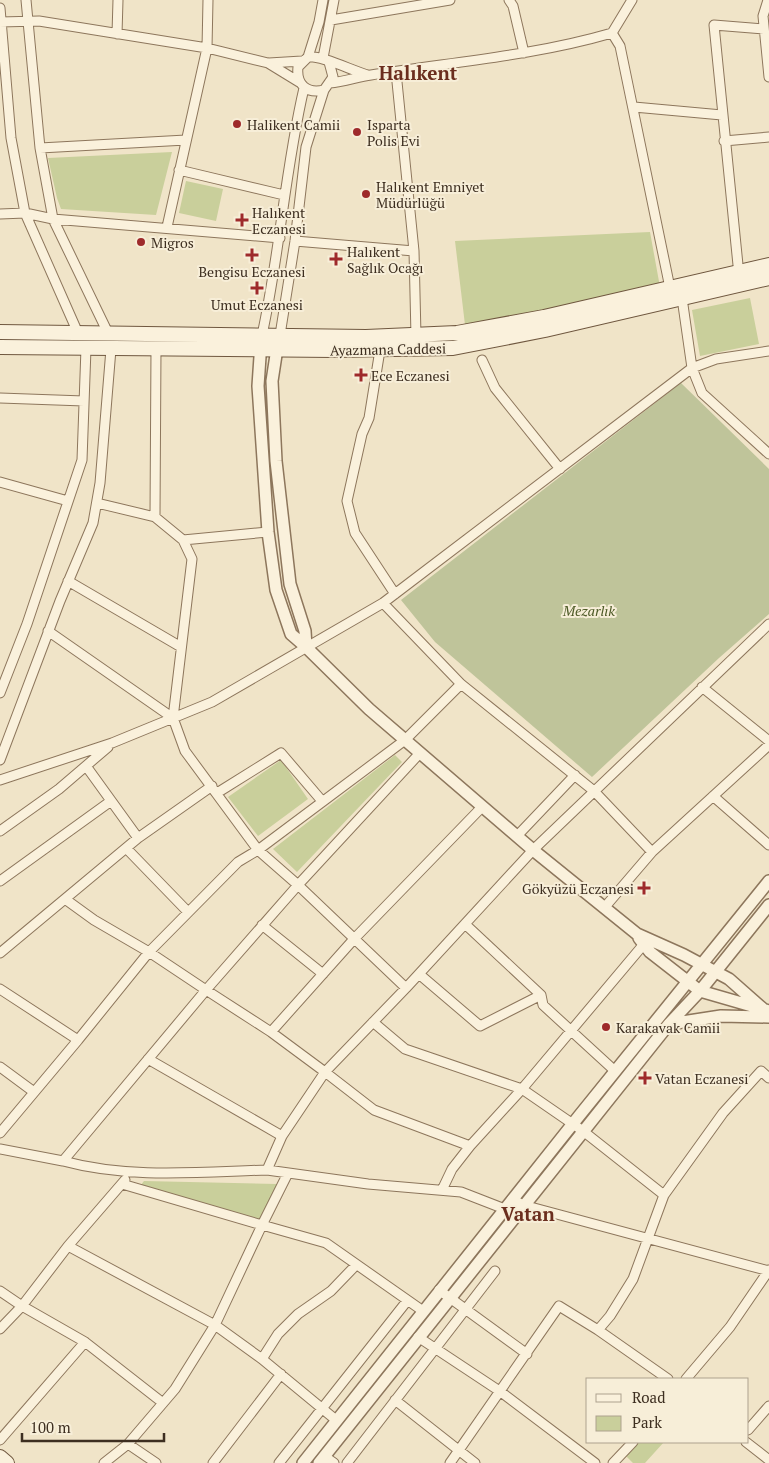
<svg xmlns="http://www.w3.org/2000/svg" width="769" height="1463" viewBox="0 0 769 1463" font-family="'PT Serif',serif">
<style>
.green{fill:#c9cf9b}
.cemetery{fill:#bfc49a}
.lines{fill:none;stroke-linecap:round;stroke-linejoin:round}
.minor-casing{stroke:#8d765c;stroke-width:11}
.tertiary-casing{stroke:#8d765c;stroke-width:14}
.secondary-casing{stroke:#6f573f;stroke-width:16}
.minor{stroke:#faf1dc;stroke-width:9}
.tertiary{stroke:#faf1dc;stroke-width:11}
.secondary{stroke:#faf1dc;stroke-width:14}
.poi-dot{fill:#9e2a2b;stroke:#f7eed8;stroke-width:2}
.labels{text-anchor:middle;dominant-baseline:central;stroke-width:4;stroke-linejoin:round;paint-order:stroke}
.poi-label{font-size:14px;fill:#3d2e20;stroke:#f7eed8;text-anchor:start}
.street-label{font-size:14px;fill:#3d2e20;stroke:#f7eed8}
.park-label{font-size:14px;font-style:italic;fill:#4d5a26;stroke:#f7eed8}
.district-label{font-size:19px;font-weight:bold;fill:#6b2e1e;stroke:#f7eed8}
</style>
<rect width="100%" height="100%" fill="#f0e4c8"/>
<path class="green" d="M172 152 156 215 61 209 57 198 48 158Z
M186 181 223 189 216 221 179 213Z
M650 232 660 287 549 313 465 325 455 241Z
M750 298 759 344 700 356 692 310Z
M395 755 402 762 297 872 273 849Z
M281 760 308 799 258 836 228 797Z
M144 1181 277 1184 259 1221 140 1186Z
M639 1442H664L645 1463H633L626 1456Z"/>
<path class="cemetery" d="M681 383 769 469V614L719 658 592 777 435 642 401 600Z"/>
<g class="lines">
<g class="minor-casing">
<path id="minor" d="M26 0 40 148 53 219 108 333
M509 0 513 6 524 53
M768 0 763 16 769 77
M0 8 11 138 25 213 78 333
M331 20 450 0
M0 22 39 21 207 48 268 63 299 82
M612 33 620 46 670 288
M117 34 118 0
M308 57 319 22 323 0
M323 58 334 0
M329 62 333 77 324 90C307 94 296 85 298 67L308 57C321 55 353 71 368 75
M269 63 302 61
M396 72 414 251 416 336
M330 83C344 82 357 77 371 75 452 62 533 56 612 33L632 0
M634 107 722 115
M724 141 769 137
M40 148 186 140
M179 170 284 195
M0 214 25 213 53 219 280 238
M167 227 207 48 208 0
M295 241 414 251
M739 275 714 25 764 29
M682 298 692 368 716 359 769 351
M262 335C280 253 285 169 304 88
M280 335 295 241 306 147 324 90
M380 350 369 418 362 434 347 501 355 533 395 594
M482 360 495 388 560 469
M0 398 84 401
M0 482 68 501
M97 503 155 517 156 349
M183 540 268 532
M68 581 181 647
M383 603 461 684 594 791 652 852
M48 631 173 718 192 559 183 540 155 517
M702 687 769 741
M0 693 27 624 82 460 86 348
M173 718 185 751 258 850 405 740 461 684
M0 760 60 601 93 523 100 483 111 349
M86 766 138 838 212 786
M0 780 112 743 212 702 383 603 692 368 702 393 769 454
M217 793 281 753 322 801
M713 796 769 845
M0 831 59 789 108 747
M517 836 575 775
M126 848 188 912
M0 881 111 801
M65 899 94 920 149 952 238 862 258 850 298 885 420 753
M604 908 652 852 769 745
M465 924 541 995 543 1005 615 1071
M262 925 323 974
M644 944 522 1089 583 1131 664 1195
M0 953 138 838
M419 974 480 1026 541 995
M0 989 78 1040 0 1133
M271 1032 325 1072 406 988
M78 1040 149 952 206 990 298 885 406 988 533 850 769 624
M0 1067 34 1092
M282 1136 325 1072 374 1110 470 1146 522 1089 405 1049 373 1022
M0 1149 63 1161 206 990 271 1032 354 939 482 807
M63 1161C129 1179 199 1172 267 1170L282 1136 148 1059
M267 1170 368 1184 461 1192 510 1211
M288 1173 262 1225 326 1243 423 1311
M125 1180 68 1246 22 1306 85 1342 163 1403
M122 1184 262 1225 215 1325 262 1359 336 1420
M442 1190 452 1169 470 1146
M512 1199 523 1205 769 1271
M68 1246 215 1325 175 1389 128 1444 156 1463
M439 1290 527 1354
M0 1291 22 1306 0 1329
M598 1330 610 1316 633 1279 664 1195 723 1113 761 1071 769 1078
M418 1337 501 1392 595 1463
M262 1359 278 1334 298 1314 331 1291 356 1265
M686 1379 730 1327 769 1270
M395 1400 475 1463
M748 1430 769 1406
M0 1440 85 1342
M746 1442 769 1460
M324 1456 334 1463
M104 1463 128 1444
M213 1463 281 1374
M279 1463 407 1301
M347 1463 495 1271
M450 1463 559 1306 598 1330 668 1379
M613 1463 633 1442"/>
</g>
<g class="tertiary-casing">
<path id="tertiary" d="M261 342 258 386 268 532 276 590 291 634 306 647 305 631 290 584 276 461 272 381 278 342
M306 647 369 709 533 850 637 934 684 955 729 979 762 1008
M639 938 650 952 700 991 769 1011
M669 1024 721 1016 769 1017
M303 1463 579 1116 769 881
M319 1463 669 1024 700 991 769 905"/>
</g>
<g class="secondary-casing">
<path id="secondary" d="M0 332 366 337 457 333 544 317 769 265
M0 347 334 350 453 348 545 330 769 278
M0 1457 7 1463"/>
</g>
<use href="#minor" class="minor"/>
<use href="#tertiary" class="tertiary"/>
<use href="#secondary" class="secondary"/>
</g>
<g class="poi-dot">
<circle cx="237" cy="124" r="5"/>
<circle cx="357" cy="132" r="5"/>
<circle cx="366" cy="194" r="5"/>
<path d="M239.5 212.5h5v5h5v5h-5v5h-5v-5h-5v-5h5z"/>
<circle cx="141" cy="242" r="5"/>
<path d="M249.5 247.5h5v5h5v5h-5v5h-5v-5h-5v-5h5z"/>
<path d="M333.5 251.5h5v5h5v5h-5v5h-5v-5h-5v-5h5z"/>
<path d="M254.5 280.5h5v5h5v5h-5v5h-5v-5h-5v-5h5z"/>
<path d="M358.5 367.5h5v5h5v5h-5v5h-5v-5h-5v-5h5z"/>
<path d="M641.5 880.5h5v5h5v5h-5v5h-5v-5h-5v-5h5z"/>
<circle cx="606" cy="1027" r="5"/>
<path d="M642.5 1070.5h5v5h5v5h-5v5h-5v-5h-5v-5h5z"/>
</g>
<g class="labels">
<g class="poi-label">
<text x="247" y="124">Halikent Camii</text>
<text x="367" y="124">Isparta<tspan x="367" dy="16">Polis Evi</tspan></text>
<text x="376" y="186">Halıkent Emniyet<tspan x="376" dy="16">Müdürlüğü</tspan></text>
<text x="252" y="212">Halıkent<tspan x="252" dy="16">Eczanesi</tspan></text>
<text x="151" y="242">Migros</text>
<text x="347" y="251">Halıkent<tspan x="347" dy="16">Sağlık Ocağı</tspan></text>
<text x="252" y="271" text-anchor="middle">Bengisu Eczanesi</text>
<text x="257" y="304" text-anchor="middle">Umut Eczanesi</text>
<text x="371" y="375">Ece Eczanesi</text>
<text x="634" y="888" text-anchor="end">Gökyüzü Eczanesi</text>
<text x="616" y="1027">Karakavak Camii</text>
<text x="655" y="1078">Vatan Eczanesi</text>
</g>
<g class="street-label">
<text transform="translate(388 349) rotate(-1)">Ayazmana Caddesi</text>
</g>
<g class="park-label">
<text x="589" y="610">Mezarlık</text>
</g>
<g class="district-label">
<text x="418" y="72">Halıkent</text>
<text x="528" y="1213">Vatan</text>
</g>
</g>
<rect x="586" y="1378" width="162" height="65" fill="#f7eed8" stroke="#ada18e"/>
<rect x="596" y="1394" width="25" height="8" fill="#faf1dc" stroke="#ada18e"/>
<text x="632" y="1403" font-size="15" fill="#3d2e20">Road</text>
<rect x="596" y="1416" width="25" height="15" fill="#c9cf9b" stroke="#ada18e"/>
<text x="632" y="1428" font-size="15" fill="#3d2e20">Park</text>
<path d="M22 1433v8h142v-8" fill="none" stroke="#3d2e20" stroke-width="2.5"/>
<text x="30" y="1433" font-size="15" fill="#3d2e20" stroke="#f7eed8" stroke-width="4" paint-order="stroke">100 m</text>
</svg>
